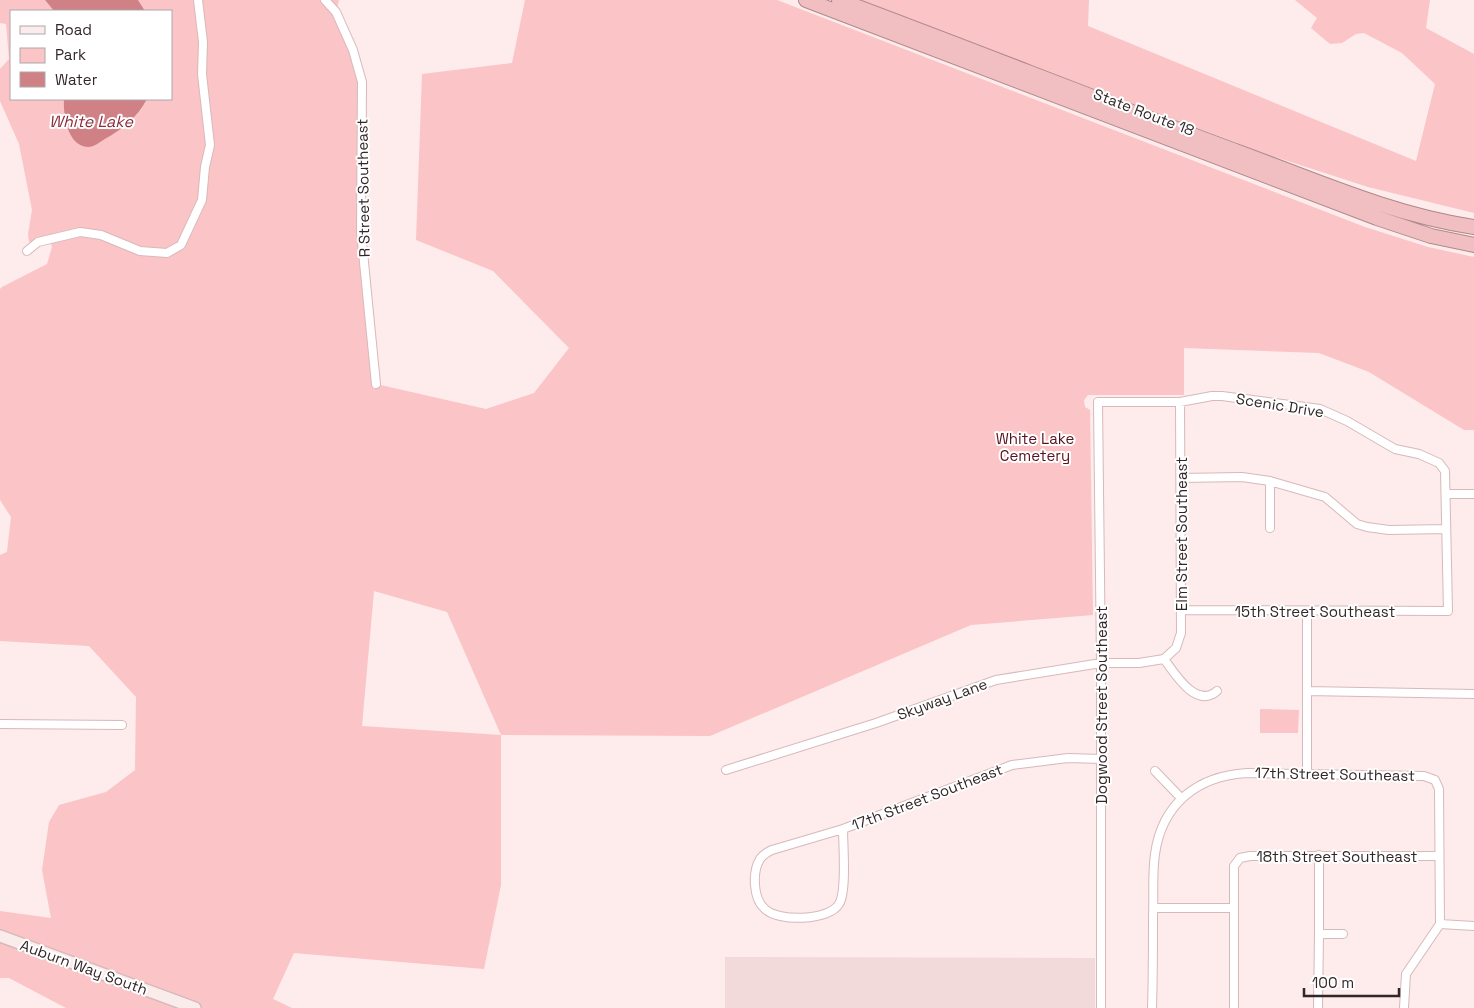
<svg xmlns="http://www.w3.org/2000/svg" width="1474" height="1008" viewBox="0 0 1474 1008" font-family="'Space Grotesk',sans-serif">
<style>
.built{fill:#f2dadb}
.green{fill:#fbc4c6;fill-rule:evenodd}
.water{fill:#d08186}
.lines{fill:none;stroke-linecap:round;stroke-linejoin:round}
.minor-casing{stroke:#d7b9ba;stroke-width:10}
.secondary-casing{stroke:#d7b9ba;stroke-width:14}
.motorway-casing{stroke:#ae898b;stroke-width:16}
.minor{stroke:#fff;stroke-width:8}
.secondary{stroke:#fbecec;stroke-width:11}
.motorway{stroke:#f1bfc1;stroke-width:14}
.labels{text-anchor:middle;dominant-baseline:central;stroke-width:4;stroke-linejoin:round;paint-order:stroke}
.street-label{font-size:15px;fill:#322627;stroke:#fff}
.park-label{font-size:15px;fill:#58111e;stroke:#fff}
.water-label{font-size:16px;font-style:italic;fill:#8b2d3b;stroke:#fff}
</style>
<rect width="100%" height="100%" fill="#feebeb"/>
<path class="built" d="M725 957 1095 958V1008H725Z"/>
<path class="green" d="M0 0H45L54 11H11V99H64L65 119 71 135 95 145C117 132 136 122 147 99H171V11H145L138 0H339L336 12 362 82 361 232 376 384 486 409 534 393 569 348 493 271 416 240 422 74 512 63 525 0H777L1365 227 1428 247 1474 257V430H1464L1369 372 1319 353 1184 348V395H1088L1084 400 1085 407 1090 410 1093 615 971 625 710 736 501 735V885L484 969 294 953 273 999 292 1008H66L9 978H0V911L51 918 42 870 49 822 59 805 106 792 135 770 136 697 89 646 0 641V555L7 552 11 517 0 500V289L2 287 47 264 52 247 50 241 29 242 28 234 32 210 19 144 0 101V69L9 59 6 24 0 23ZM374 591 447 612 501 735 362 726Z
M857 0H1089L1088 26 1416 161 1435 84 1402 53 1364 33 1356 34 1342 43 1330 44 1311 28 1317 18 1295 0H1430L1426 28 1474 54V213L1368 187 1269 155Z
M1260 709 1299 710 1298 733H1260Z"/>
<path class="water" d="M45 0H138L145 11H54Z
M64 99H147C137 118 124 128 105 139 100 142 94 147 88 147 67 146 63 114 64 99Z"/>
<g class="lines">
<g class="minor-casing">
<path id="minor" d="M325 0 336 12 353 50 362 82 361 232 376 384
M27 251 38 242 80 232 101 235 140 251 167 253 181 245 202 200 205 167 210 145 202 74 203 42 198 0
M1181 478 1242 477 1270 481 1325 497 1357 524 1367 527 1389 530 1446 529
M1270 481V528
M1446 494H1474
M1164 659C1175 674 1196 709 1217 691
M1307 691 1474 694
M0 724 122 725
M726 770 876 723 996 680 1101 663H1139L1164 659 1176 648 1181 633 1180 402
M1155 771 1181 798
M1307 774V611
M843 829C843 845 847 892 839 904 829 921 778 922 765 909 753 899 752 872 760 859 763 855 767 852 772 850L843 829 1012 765 1068 758 1101 759
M1153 908H1234
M1440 924 1474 926
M1319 934H1343
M1101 1008V663L1098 402H1180L1212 396H1222L1320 409 1347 421 1395 449 1419 454 1439 463 1445 471 1448 611 1182 610
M1152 1008C1153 977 1153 947 1153 916 1154 896 1152 874 1155 854 1162 804 1197 776 1247 773L1424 776 1435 780 1439 789 1440 924 1406 974 1404 1008
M1234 1008V866L1240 858 1250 856H1438
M1318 1008 1319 934V855"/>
</g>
<g class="secondary-casing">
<path id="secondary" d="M0 936 195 1008"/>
</g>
<g class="motorway-casing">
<path id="motorway" d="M806 0 1377 218 1431 236 1474 245
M839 0C973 50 1106 103 1241 153 1317 181 1393 215 1474 227"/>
</g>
<use href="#minor" class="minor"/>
<use href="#secondary" class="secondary"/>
<use href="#motorway" class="motorway"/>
</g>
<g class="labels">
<g class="street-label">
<text transform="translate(1144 112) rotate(21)">State Route 18</text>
<text transform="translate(363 188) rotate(-91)">R Street Southeast</text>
<text transform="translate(1280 405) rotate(9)">Scenic Drive</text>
<text transform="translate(1181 534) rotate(-90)">Elm Street Southeast</text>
<text x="1315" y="611">15th Street Southeast</text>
<text transform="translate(942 699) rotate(-20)">Skyway Lane</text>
<text transform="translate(1101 705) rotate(-90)">Dogwood Street Southeast</text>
<text transform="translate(1335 774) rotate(1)">17th Street Southeast</text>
<text transform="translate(927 797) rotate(-21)">17th Street Southeast</text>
<text x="1337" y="856">18th Street Southeast</text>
<text transform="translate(84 967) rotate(20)">Auburn Way South</text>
</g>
<g class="park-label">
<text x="1035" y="438">White Lake<tspan x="1035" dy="17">Cemetery</tspan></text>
</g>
<g class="water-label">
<text x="91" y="121">White Lake</text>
</g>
</g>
<rect x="10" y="10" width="162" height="90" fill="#ffffff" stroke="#ada8a9"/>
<rect x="20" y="26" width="25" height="8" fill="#fbecec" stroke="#ada8a9"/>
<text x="55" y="35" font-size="15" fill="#322627">Road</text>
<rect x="20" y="48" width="25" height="15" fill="#fbc4c6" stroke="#ada8a9"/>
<text x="55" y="60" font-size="15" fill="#322627">Park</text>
<rect x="20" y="72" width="25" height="15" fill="#d08186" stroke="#ada8a9"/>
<text x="55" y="85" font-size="15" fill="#322627">Water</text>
<path d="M1304 988v8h95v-8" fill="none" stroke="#322627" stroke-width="2.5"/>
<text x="1312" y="988" font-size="15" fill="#322627" stroke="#ffffff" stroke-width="4" paint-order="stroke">100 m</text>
</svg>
